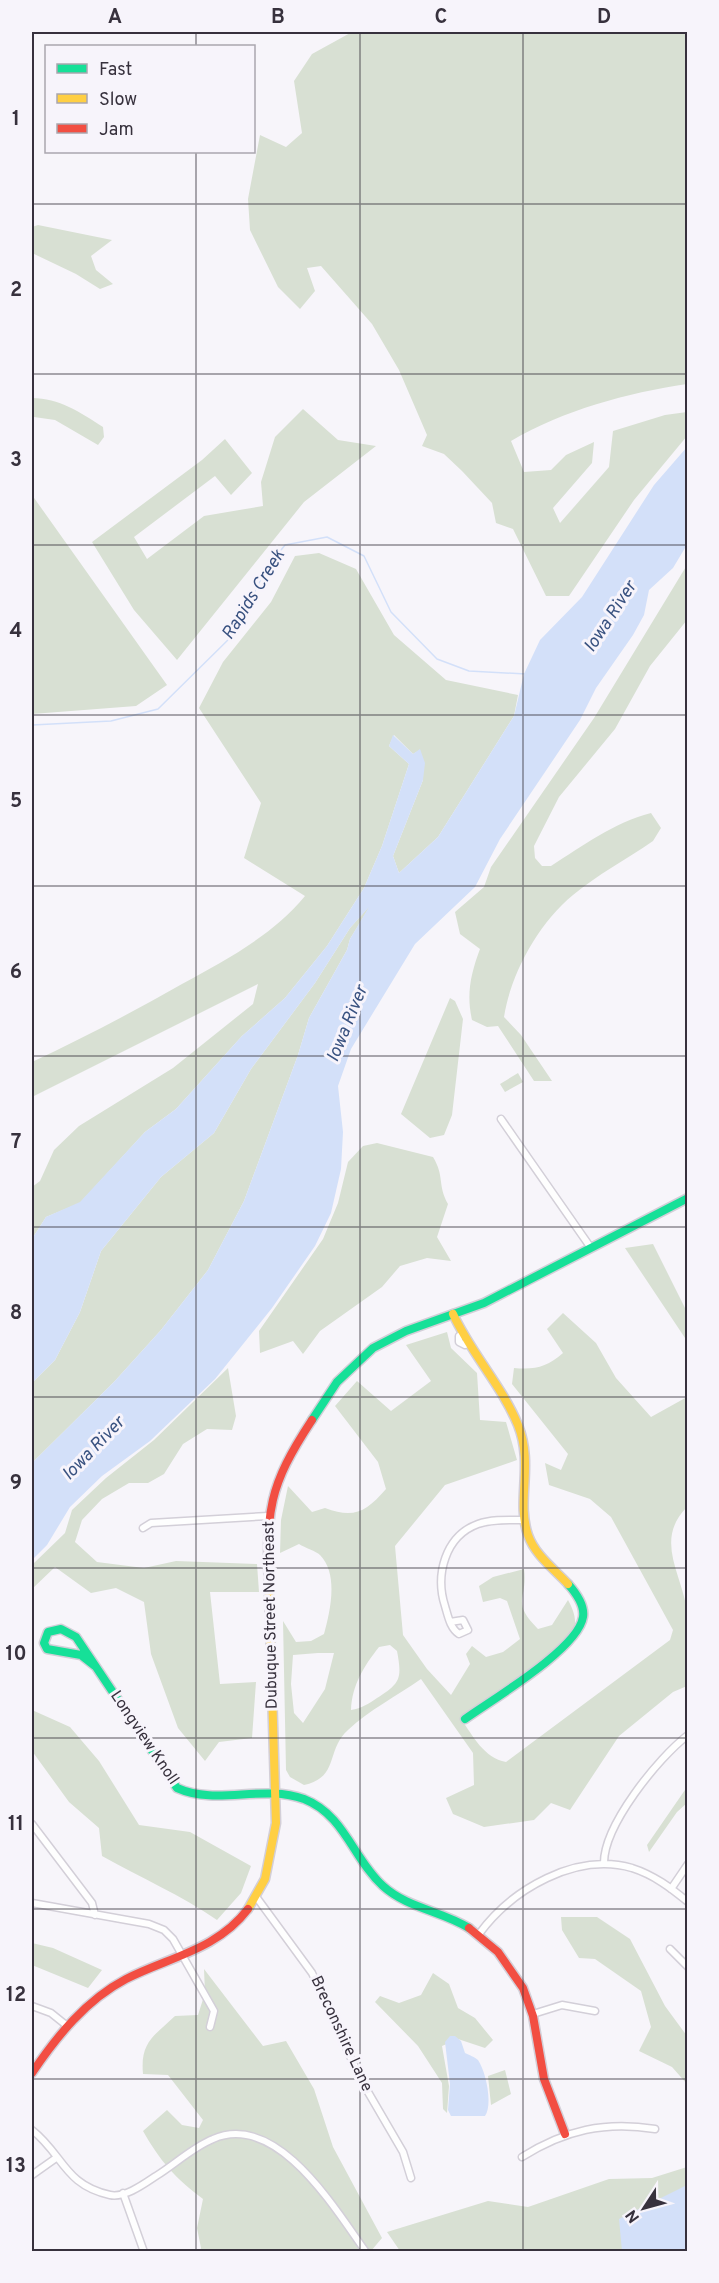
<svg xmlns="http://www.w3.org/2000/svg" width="719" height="2283" viewBox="0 0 719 2283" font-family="Overpass,sans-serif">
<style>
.green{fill:#d8e0d3;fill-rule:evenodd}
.water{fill:#d3e0f9}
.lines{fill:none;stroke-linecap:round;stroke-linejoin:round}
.stream{stroke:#d3e0f9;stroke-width:1.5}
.street-casing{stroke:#d3cfd8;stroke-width:9}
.fast-casing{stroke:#d3cfd8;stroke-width:11}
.slow-casing{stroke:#d3cfd8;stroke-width:11}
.jam-casing{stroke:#d3cfd8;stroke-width:11}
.street{stroke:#fefefe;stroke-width:6}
.fast{stroke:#16e098;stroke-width:8}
.slow{stroke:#ffcf43;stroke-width:8}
.jam{stroke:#f24e42;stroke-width:8}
.grid{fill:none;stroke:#37313d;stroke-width:1.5;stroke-opacity:0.55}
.labels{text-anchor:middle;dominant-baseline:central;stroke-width:6;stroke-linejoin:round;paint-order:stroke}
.street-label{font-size:16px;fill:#37313d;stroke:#f7f4fb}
.water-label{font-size:18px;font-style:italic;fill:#395280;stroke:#f7f4fb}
.neatline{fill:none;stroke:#37313d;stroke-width:2}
.grid-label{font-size:20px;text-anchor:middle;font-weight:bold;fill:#37313d}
</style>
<rect width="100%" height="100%" fill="#f7f5fa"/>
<path class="green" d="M352 32H687V384C627 393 564 410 511 441L524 472 551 470 566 455 594 442 592 463 553 508 560 523 609 467 613 431 665 415 687 412V436L634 500 569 596H546L513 529 496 523 492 503 462 471 444 454 422 446 427 435 399 370 372 324 321 266 307 268 315 291 300 309 278 287 250 230 248 199 260 135 286 147 302 133 294 81 312 54Z
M38 225 112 240 91 256 96 270 113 284 100 289 76 274 32 253V227Z
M32 398C59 398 80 412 103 427L104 437 98 445 55 420 34 417 32 420Z
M303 409 338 440 376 446 304 502 177 660 134 610 92 542 202 460 225 439 252 473 231 495 215 476 134 537 147 559 204 516 263 506 261 482 275 437Z
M32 495 167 685 136 706 32 714Z
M319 553 356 569 394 635 446 680 518 695 514 716 438 837 399 873 393 856 423 780 420 750 413 754 394 735 389 746 409 764 382 846 364 888 327 946 285 998 242 1036 176 1109 145 1132 80 1203 46 1217 32 1239V1187L40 1181 54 1150 79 1126 173 1068 253 1004 258 984 32 1097V1062C83 1038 133 1012 182 984 226 960 273 935 305 896L244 858 261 803 199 708 223 662 271 602 295 556Z
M687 565V620L650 666 615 729 559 797 534 846 535 858 542 866H551C584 845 613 823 651 813L661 828 653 841C627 859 597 875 573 895 538 924 511 973 504 1017L521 1035 552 1081H534L498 1026 487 1027 472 1020C466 994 471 973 480 949L460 934 455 912 484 887 491 867 594 718Z
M372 903 350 939 347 950 309 1018 298 1055 244 1201 208 1270 161 1330 114 1382 32 1463V1383L55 1360 80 1312 101 1251 161 1177 214 1133 251 1069 315 983 350 928Z
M450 998 455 1001 463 1019 452 1115 444 1135 430 1138 401 1114Z
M518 1073 523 1082 505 1092 500 1084Z
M377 1143 433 1157C445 1177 437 1184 448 1204L437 1237 451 1261 427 1258 400 1266 382 1287 320 1331 303 1354 293 1341 260 1353 259 1331 323 1239 338 1203 348 1162 363 1146Z
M653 1244 687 1312V1341L625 1248Z
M563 1313 596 1343 616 1378 651 1417 687 1397V1507C654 1540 682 1574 687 1611 691 1635 687 1662 687 1686L673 1692 619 1736 570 1810 551 1803 534 1820 484 1827 453 1814 446 1798 474 1785 473 1753 421 1679C397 1696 369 1710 348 1730 325 1751 340 1777 304 1785L290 1777 286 1770 283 1621 296 1642 311 1641 324 1634C330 1612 339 1574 320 1555 316 1551 305 1548 299 1544L280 1553 281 1520 288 1486 312 1512 325 1508C354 1519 366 1512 386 1489L378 1462 335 1406 357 1381 391 1411 431 1381 406 1345 447 1332 451 1348 477 1373 480 1420 506 1422 517 1460 445 1485 395 1546 403 1635 427 1669 451 1695 470 1664 466 1654 472 1646 486 1657 503 1652 520 1639 507 1601 500 1598 483 1602 479 1586 493 1577 524 1569C528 1600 510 1601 538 1629L552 1625 568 1600C573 1609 578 1621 573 1631 563 1655 486 1701 461 1719 473 1736 484 1758 506 1762L670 1640 673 1630 611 1517 590 1499 549 1485 545 1463 561 1470 568 1454 512 1384 514 1368C535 1370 547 1367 563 1353L547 1329ZM390 1645 397 1651C402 1678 401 1683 377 1698 368 1704 362 1708 351 1710 352 1685 364 1666 379 1647ZM318 1653H334L325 1689 303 1723 294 1713 291 1684 293 1655Z
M228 1368 236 1416 232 1430 207 1429 183 1444 164 1474 148 1483H129L102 1499 82 1520 75 1542 97 1562 144 1568 176 1561 257 1564 259 1592H210L220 1684 256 1682 252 1738 219 1742 205 1761 178 1728 151 1654 144 1602 116 1588 91 1593 55 1567 32 1589V1565L65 1533 72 1510 106 1478 154 1440Z
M32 1710 70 1727 99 1761 139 1825 190 1832 251 1866 241 1893 217 1920C181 1895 141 1878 102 1856L99 1828 69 1802 32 1751Z
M687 1787V1803L677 1812 649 1852 647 1845Z
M561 1917H597L630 1939 665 2006 687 2036V2084L672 2067 639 2051 651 2027 641 1991 595 1959 579 1958 562 1930Z
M32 1943 53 1948 102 1970 88 1988 32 1965Z
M204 1969 263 2046 286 2041 314 2089 333 2147 382 2238 371 2251H200L201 2248 197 2228 203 2199C175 2178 160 2161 143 2131L167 2110 182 2125 199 2128 203 2120 168 2075 143 2074C140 2042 154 2036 175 2016L198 2015 205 1993Z
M433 1973 449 1984 458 2008 475 2018 493 2040 485 2048 458 2039 442 2046 449 2086 447 2113 443 2109 442 2083 418 2046 375 2002 380 1996 399 2003 421 1995Z
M505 2070 511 2094 491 2105 488 2076Z
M687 2167V2251H400L387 2232 488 2201 528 2207 609 2179 652 2178Z"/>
<path class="water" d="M687 447 685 548 673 568 649 590 644 615 633 635 596 688 580 720 500 839 475 887 415 944 351 1049 338 1086 343 1132 341 1169 331 1213 315 1246 272 1308 215 1379 150 1441 102 1476 70 1507 47 1545 32 1560V1463L114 1382 161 1330 208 1270 244 1201 298 1055 309 1018 347 950 350 939 369 907 350 928 315 983 251 1069 214 1133 161 1177 101 1251 80 1312 55 1360 32 1383V1239L46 1217 80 1202 145 1132 176 1109 242 1036 285 998 327 946 364 888 382 846 409 764 389 746 393 735 413 754 420 749 425 763 423 780 393 856 399 873 438 837 514 716 524 674 540 640 582 597 654 485Z
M450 2036H455L461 2041 465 2053C469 2055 475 2057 478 2060 486 2072 493 2104 485 2116H451L448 2110 450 2084 445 2042Z
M687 2185V2251H622L619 2219Z"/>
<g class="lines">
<path class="stream" d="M32 725 111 721 158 709 234 634 266 569 285 545 327 537 364 556 391 612 437 659 469 671 526 674"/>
<g class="street-casing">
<path id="street" d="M501 1119 591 1248
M463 1334 459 1336V1342L465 1345 469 1343
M143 1528 151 1523 268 1516
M450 1622 463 1620 468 1630 459 1634C450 1628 448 1616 445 1606 435 1575 445 1536 478 1524 492 1519 509 1520 524 1520
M32 1824 92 1903 95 1915
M604 1864C603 1826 658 1758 688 1735
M671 1889 688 1864
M257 1898 312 1973 361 2080 403 2152 411 2178
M32 1903 149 1924 164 1930 173 1939 214 2011 210 2027
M479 1934C512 1889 576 1852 632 1868 654 1875 671 1888 688 1902
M670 1949 688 1967
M32 2006 51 2013 66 2025
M533 2014 562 2005 595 2011
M32 2130C63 2154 64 2185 110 2195 125 2198 144 2184 156 2176 174 2165 193 2147 213 2139 277 2111 335 2209 366 2252
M522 2157C565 2130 605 2121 655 2129
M32 2175 56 2158
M123 2193 144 2252"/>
</g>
<g class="fast-casing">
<path id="fast" d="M312 1420 337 1382 373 1348 406 1331 484 1303 688 1198
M95 1666 81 1655 47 1649 44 1643 48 1632 61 1629 76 1637 177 1788C217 1806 262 1784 304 1799 345 1815 353 1859 383 1886 407 1908 442 1911 469 1928
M465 1719C493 1699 578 1649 583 1617 585 1605 576 1593 568 1584"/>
</g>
<g class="slow-casing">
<path id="slow" d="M453 1314C471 1353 502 1386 518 1425 534 1465 516 1500 528 1535 535 1555 554 1569 568 1584
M248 1909 265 1879 276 1823 269 1590"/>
</g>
<g class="jam-casing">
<path id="jam" d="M269 1590C266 1510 268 1487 312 1420
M469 1928 498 1952 523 1988 533 2016 544 2079 565 2134
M32 2073C57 2036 86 2000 126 1979 169 1957 217 1950 248 1909"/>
</g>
<use href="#street" class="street"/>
<use href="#fast" class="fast"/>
<use href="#slow" class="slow"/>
<use href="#jam" class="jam"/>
</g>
<path class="grid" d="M196 32V46M360 32V2252M523 32V2252M196 152V2252M32 204H688M32 374H688M32 545H688M32 715H688M32 886H688M32 1056H688M32 1227H688M32 1397H688M32 1568H688M32 1738H688M32 1909H688M32 2079H688"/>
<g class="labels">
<g class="street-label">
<text transform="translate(271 1615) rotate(-91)">Dubuque Street Northeast</text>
<text transform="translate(144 1738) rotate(56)">Longview Knoll</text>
<text transform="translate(341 2034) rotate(65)">Breconshire Lane</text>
</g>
<g class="water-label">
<text transform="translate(254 595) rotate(-58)">Rapids Creek</text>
<text transform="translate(611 617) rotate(-57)">Iowa River</text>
<text transform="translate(348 1024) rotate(-68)">Iowa River</text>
<text transform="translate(94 1449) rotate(-46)">Iowa River</text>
</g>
</g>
<rect width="719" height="2283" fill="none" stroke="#f7f4fb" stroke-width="66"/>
<rect x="45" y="45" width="210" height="108" fill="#f7f4fb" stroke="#aaa6af" stroke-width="1.5"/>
<rect x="57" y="64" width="30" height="9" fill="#16e098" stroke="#aaa6af" stroke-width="1.5"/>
<text x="99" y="75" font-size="18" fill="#37313d">Fast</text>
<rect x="57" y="94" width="30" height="9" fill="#ffcf43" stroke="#aaa6af" stroke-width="1.5"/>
<text x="99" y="105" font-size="18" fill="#37313d">Slow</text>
<rect x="57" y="124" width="30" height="9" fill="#f24e42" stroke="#aaa6af" stroke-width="1.5"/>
<text x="99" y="135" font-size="18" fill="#37313d">Jam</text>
<g transform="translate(644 2208) rotate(234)" stroke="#f7f4fb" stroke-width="4.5" paint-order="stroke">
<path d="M0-4.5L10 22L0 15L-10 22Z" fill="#37313d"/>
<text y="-9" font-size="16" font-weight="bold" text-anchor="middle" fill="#37313d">N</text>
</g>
<rect x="33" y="33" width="653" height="2217" class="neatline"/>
<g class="grid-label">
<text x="115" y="23">A</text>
<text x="278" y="23">B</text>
<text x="441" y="23">C</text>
<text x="604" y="23">D</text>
<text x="16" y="125">1</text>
<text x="16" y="296">2</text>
<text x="16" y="466">3</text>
<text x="16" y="637">4</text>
<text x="16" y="807">5</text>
<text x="16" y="978">6</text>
<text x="16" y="1148">7</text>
<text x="16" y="1319">8</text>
<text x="16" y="1489">9</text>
<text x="16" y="1660">10</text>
<text x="16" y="1830">11</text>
<text x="16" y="2001">12</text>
<text x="16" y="2172">13</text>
</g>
</svg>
